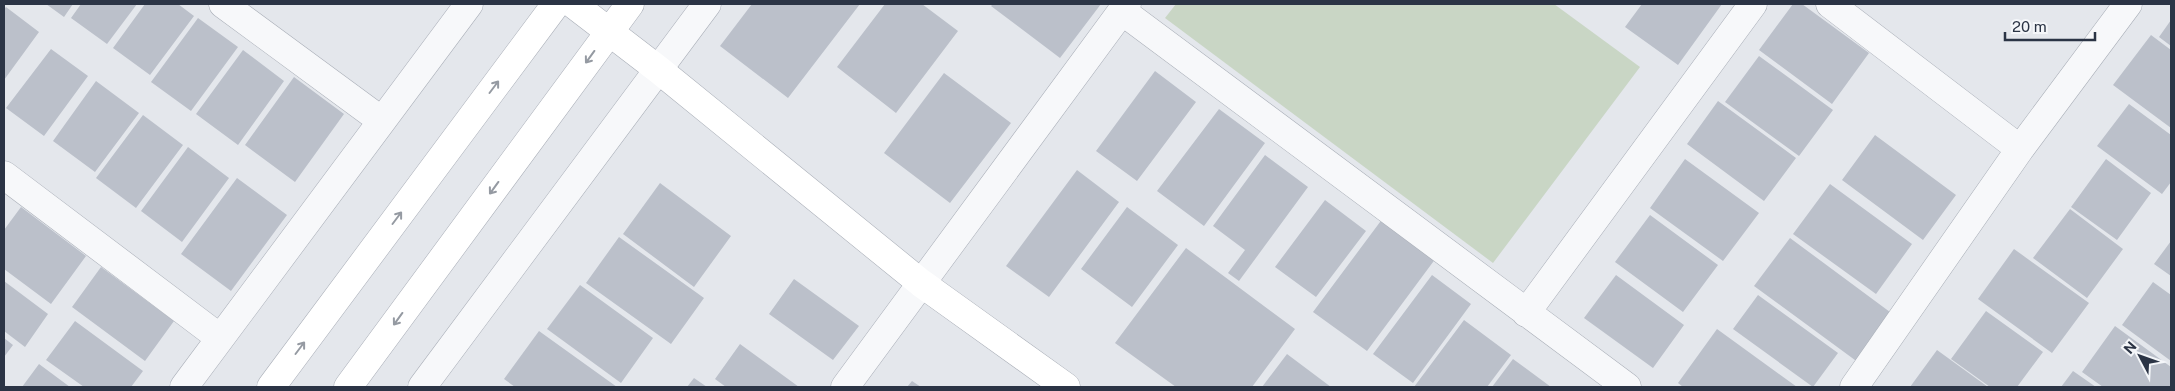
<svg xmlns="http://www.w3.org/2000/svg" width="2175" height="391" viewBox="0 0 2175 391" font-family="'Public Sans',sans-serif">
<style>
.green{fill:#c9d6c5}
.building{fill:#bbc0ca}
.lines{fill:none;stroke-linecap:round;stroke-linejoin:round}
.street-casing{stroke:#a9aeb7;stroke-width:29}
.secondary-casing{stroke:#a9aeb7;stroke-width:29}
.street{stroke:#f7f8fa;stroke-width:28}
.secondary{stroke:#fff;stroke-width:28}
.oneway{stroke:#959aa2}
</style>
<rect width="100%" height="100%" fill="#e4e7ec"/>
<path class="green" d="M1176 4H1554L1640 67 1493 263 1165 18Z"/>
<path class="building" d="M46 4H73L64 17Z
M81 4H137L107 44 71 18Z
M145 4H178L194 16 150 75 113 48Z
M752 4H860L788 98 720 46Z
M885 4H922L958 31 896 113 837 67Z
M993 4H1101L1060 58 991 6Z
M1642 4H1722L1678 65 1625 27Z
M1793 4H1802L1869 53 1832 104 1759 50Z
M6 7 39 32 4 80V9Z
M198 18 238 47 191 111 151 82Z
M2171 20V46L2159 37Z
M2151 35 2171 50V128L2113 85Z
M51 49 88 76 44 136 6 108Z
M243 50 284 81 238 145 196 114Z
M1759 56 1833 110 1799 156 1725 102Z
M1155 71 1196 102 1137 181 1096 151Z
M944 73 1011 123 950 203 884 153Z
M294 77 344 114 295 182 245 145Z
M96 81 139 113 95 172 53 141Z
M1718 101 1796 158 1764 201 1687 144Z
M2129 104 2171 135V182L2162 194 2097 146Z
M1219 109 1265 143 1204 226 1157 191Z
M143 115 183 145 136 208 96 178Z
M1875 135 1956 195 1923 240 1842 180Z
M188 147 229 178 182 242 141 211Z
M1265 155 1308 187 1239 281 1228 273 1245 250 1213 226Z
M1685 159 1759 213 1723 261 1650 208Z
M2106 159 2151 193 2117 240 2071 207Z
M1077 170 1119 202 1049 297 1006 266Z
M237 178 287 215 231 291 181 254Z
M660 183 731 236 694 287 623 234Z
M1830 184 1912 244 1876 294 1793 234Z
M1325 200 1366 231 1316 297 1275 267Z
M21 207 86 256 51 304 4 269V230Z
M1127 207 1178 245 1132 307 1081 269Z
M2070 209 2123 249 2087 298 2033 258Z
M1650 215 1718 265 1683 312 1615 262Z
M1383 218 1436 258 1367 351 1313 312Z
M619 237 704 298 671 344 586 283Z
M1790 238 1894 315 1859 363 1754 286Z
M2171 241V276L2154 264Z
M1186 248 1295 329 1252 387H1176L1115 343Z
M2014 249 2089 303 2052 353 1978 299Z
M101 267 174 321 145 361 72 307Z
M1432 275 1471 304 1413 383 1373 354Z
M1616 275 1684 325 1653 368 1584 318Z
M794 279 859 326 833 360 769 314Z
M4 281 48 314 25 347 4 331Z
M2153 282 2171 295V361L2122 325Z
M580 285 653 338 621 383 547 329Z
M1758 295 1838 353 1813 387 1733 329Z
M1986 311 2043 352 2017 387H1990L1951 359Z
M1464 320 1511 355 1487 387H1414Z
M75 321 143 371 131 387H84L46 360Z
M2115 326 2171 367V387H2103L2082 372Z
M1717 329 1797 387H1683L1678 383Z
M539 331 617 387H515L504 379Z
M4 338 13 345 4 357Z
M740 344 799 387H726L715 379Z
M1937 350 1988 387H1910Z
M1287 354 1331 387H1262Z
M1513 359 1551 387H1492Z
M39 364 70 387H22Z
M2073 371 2096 387H2061Z
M694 378 707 387H687Z
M912 381 921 387H907Z"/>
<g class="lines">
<g class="street-casing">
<path id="street" d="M223 4 382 121
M1830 4 2020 149
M1122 11 1627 387
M4 175 220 338
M1526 313 1753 4
M184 387 469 4
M422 387 707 4
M845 387 1127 4
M1854 387 2020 149 2128 4"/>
</g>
<g class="secondary-casing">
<path id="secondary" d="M573 4 659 70 921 283 1066 387
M271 387 556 4
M348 387 630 4"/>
</g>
<use href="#street" class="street"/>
<use href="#secondary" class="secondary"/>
</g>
<defs><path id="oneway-shaft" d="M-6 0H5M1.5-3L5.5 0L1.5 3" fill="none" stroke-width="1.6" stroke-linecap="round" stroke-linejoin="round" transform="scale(1.25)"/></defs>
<g class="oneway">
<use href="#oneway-shaft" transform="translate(590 57) rotate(126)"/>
<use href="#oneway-shaft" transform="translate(494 87) rotate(-53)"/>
<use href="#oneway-shaft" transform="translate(494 188) rotate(126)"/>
<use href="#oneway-shaft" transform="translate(397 218) rotate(-53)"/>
<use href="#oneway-shaft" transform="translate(398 319) rotate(126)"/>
<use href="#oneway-shaft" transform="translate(300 348) rotate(-53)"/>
</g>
<rect width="2175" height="391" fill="none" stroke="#2b3445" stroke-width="10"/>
<g transform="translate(2140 356) rotate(311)" stroke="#f4f6f9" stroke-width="4" paint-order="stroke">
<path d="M0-4L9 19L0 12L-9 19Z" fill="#2b3445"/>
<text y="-8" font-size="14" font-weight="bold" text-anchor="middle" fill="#2b3445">N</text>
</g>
<path d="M2005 32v8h90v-8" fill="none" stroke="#2b3445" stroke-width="2.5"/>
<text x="2012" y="32" font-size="15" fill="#2b3445" stroke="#f4f6f9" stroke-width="4" paint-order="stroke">20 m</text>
</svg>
